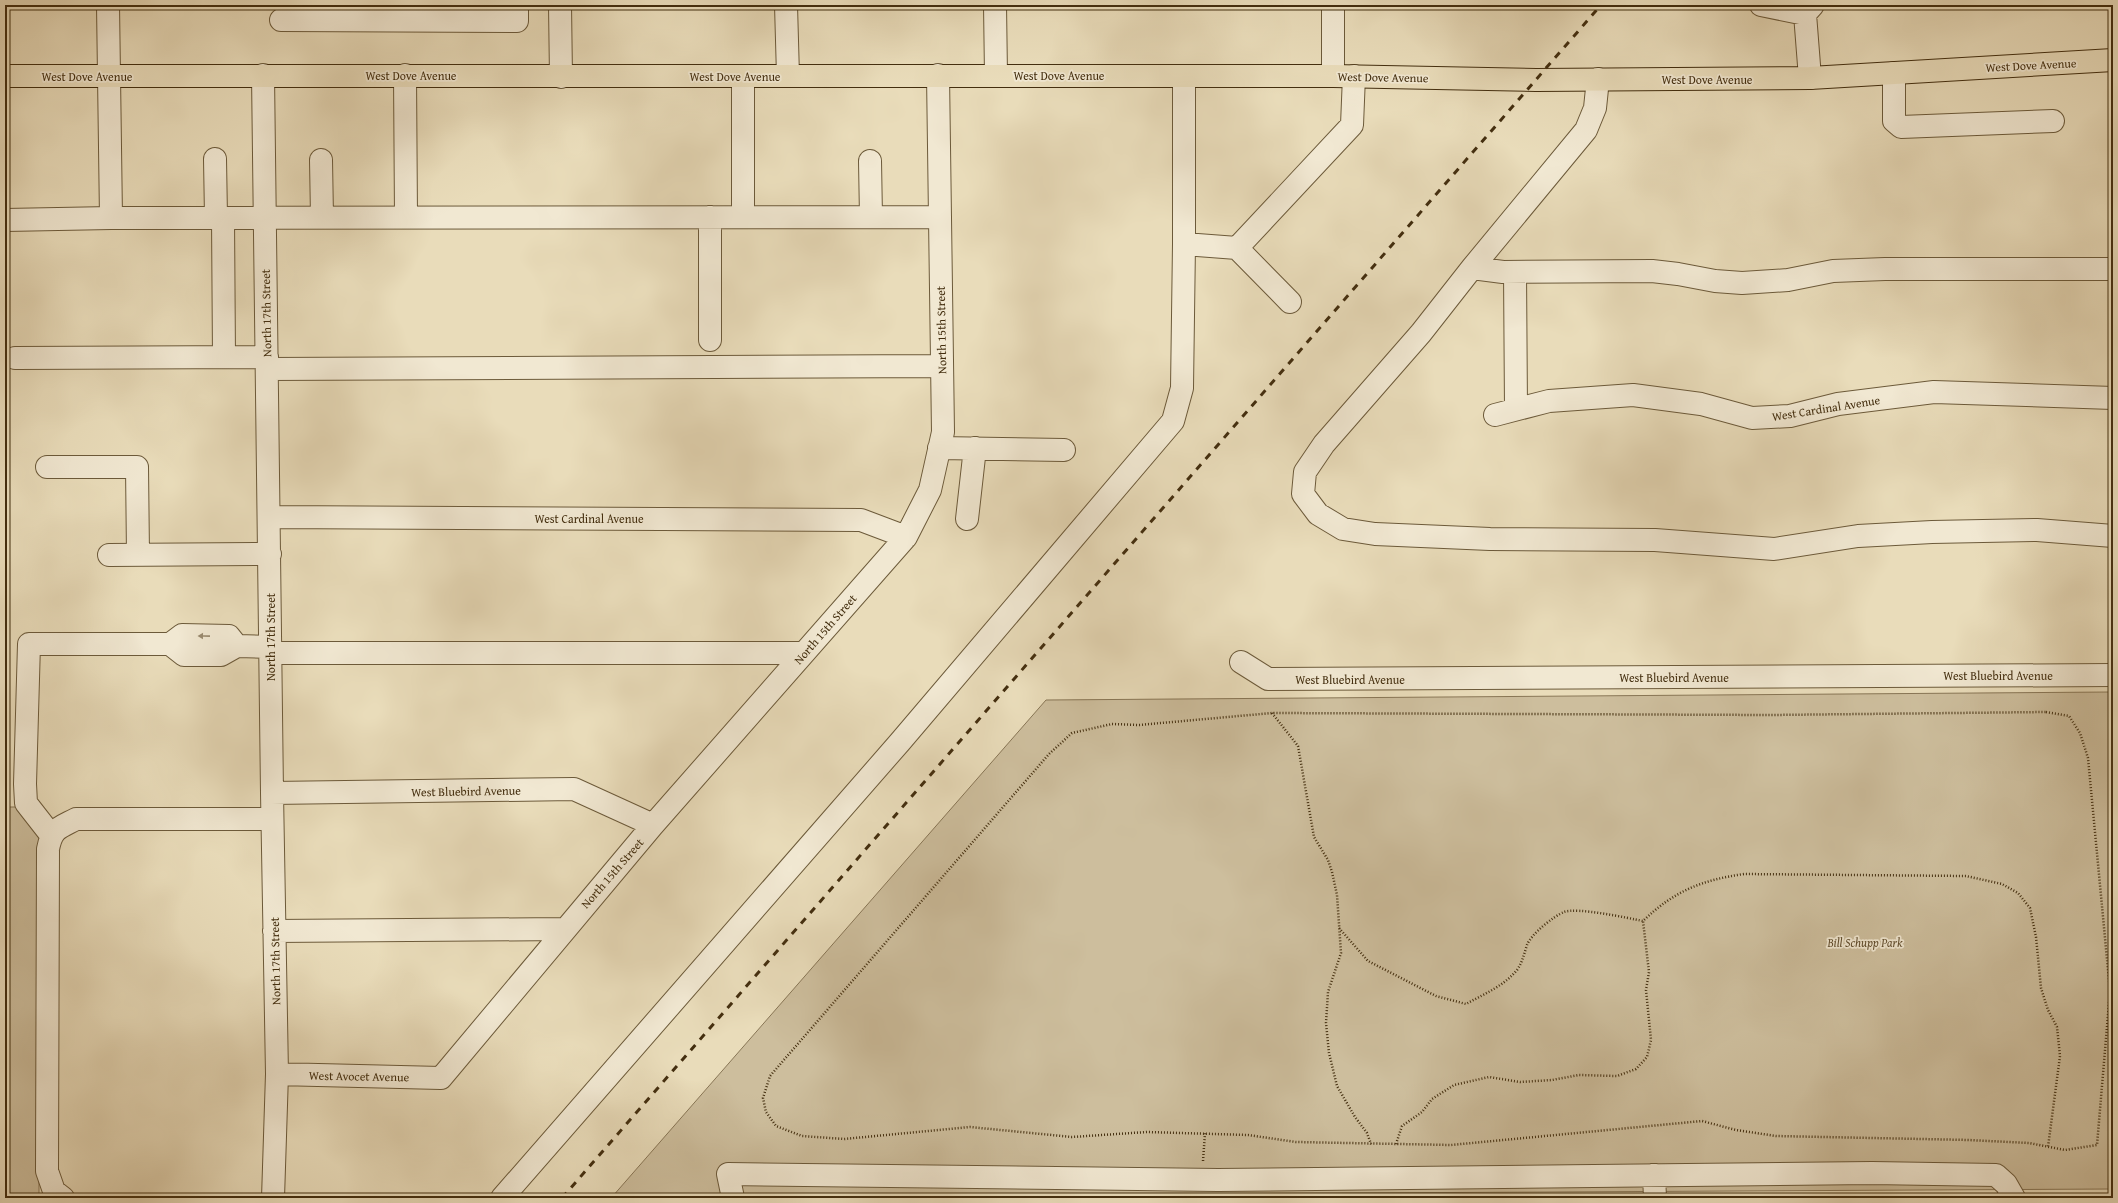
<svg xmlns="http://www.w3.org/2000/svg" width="2118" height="1203" viewBox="0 0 2118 1203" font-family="'Gentium Book Plus',serif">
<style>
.green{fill:#cdbe9d;stroke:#887656}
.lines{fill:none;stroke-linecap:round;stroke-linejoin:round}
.minor-casing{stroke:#6c5a3a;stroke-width:24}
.major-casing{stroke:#432e0f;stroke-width:24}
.path{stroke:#432e0f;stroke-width:2.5;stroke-dasharray:1 2;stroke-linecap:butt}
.minor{stroke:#f1e8d2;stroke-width:22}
.major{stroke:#e9dcba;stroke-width:22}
.rail{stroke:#432e0f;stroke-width:3;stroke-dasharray:7 7;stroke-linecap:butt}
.oneway{fill:#9a8b70}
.labels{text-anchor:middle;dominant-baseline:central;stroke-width:3.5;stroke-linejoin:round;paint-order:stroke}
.street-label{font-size:12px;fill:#432e0f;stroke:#f1e8d2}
.park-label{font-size:12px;font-style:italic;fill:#5f4b2b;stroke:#f1e8d2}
</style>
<rect width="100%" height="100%" fill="#e9dcba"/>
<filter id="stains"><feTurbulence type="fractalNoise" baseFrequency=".005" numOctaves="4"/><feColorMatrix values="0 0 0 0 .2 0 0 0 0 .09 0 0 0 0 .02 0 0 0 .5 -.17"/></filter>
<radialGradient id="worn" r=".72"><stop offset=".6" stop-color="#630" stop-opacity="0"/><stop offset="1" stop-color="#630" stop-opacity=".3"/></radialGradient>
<path class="green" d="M2110 692 2113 750V1189L612 1197 1046 700Z
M5 807H39V1198H5Z"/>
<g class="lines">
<g class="minor-casing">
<path id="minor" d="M108 5 111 218 939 217
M560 5 561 77
M786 5 788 76
M995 5 996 75
M1333 5V76
M1761 5 1805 14 1813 5
M1805 14 1810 78
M281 20 517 21V5
M1894 73V121L1901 127 2053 121
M263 75 272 793 277 1074 273 1198
M405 75 406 217
M1184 76V244L1237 248 1352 125 1354 76
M1598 79 1595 108 1586 130 1472 268 1503 272 1652 271 1678 274 1715 281 1742 283 1788 280 1833 271 1885 269H2113
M215 159 216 217
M321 160 322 217
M870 161 871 217
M743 217V76
M223 218 224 357
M5 220 111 218
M1237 248 1290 302
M1472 268 1421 333 1324 444 1305 472 1303 494 1318 514 1343 529 1375 534 1490 539 1655 540 1774 549 1858 536 1932 532 2037 530 2113 536
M1515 272 1516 409
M710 340V217
M15 358 267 357
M267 369 942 366
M1495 415 1549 401 1633 395 1701 404 1752 418 1790 416 1838 404 1934 392 2113 398
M939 448 1064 450
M47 467H137L138 555
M269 517 861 520 906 537
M967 519 975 448
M109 555 270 554
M170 644 184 655H221L237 646 270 647
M271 653H804
M1241 662 1268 679 2113 675
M272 793 574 789 653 825
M51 835 26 803 25 784 29 644H170L182 635 229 636 237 646
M274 931 564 929
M277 1074 441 1078 653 825 906 537 930 490 943 432 938 75
M1654 1175 1655 1198
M63 1198 54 1191 47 1171 48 849C52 828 59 828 76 819H272
M502 1198 900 742 1173 421 1182 388 1184 244
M733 1198 728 1174 1218 1180 1872 1173 1996 1175 2006 1184 2014 1198"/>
</g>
<g class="major-casing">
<path id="major" d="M5 76H1333L1536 80 1810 78 2113 60"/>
</g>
<path class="path" d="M2046 712 2069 716 2080 733 2088 758 2110 991 2097 1145 2065 1150 2029 1143 1969 1140 1776 1136 1736 1130 1702 1121 1451 1145 1296 1142 1248 1135 1147 1132 1072 1137 970 1127 844 1139 802 1136 776 1126 766 1112 763 1098 770 1076 1049 754 1072 733 1112 724 1139 725 1272 713 1770 715Z
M1272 713 1298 746 1314 837 1328 860 1332 872 1337 895 1341 953 1328 992 1326 1023 1329 1053 1337 1086 1355 1117 1367 1133 1371 1144
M1339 928 1368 961 1436 996 1466 1004C1484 994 1504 986 1517 970 1523 961 1524 954 1527 945 1531 934 1554 916 1564 912 1577 907 1628 918 1643 921 1674 891 1702 880 1744 874L1966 876 2002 884 2018 893 2030 908 2036 937 2041 988 2048 1010 2057 1027 2060 1056 2048 1147
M1396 1144 1402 1126 1422 1112 1432 1099 1454 1085 1489 1077 1520 1082 1552 1080 1579 1075 1617 1076 1636 1069 1647 1057 1651 1040 1646 990 1649 972 1643 921
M1203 1161 1205 1133"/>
<use href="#minor" class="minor"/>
<use href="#major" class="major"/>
<path class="rail" d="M562 1198 1601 5"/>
</g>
<defs><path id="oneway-solid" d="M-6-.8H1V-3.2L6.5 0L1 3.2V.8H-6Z"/></defs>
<use class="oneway" href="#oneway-solid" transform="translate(204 636) rotate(-179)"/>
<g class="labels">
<g class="street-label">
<text transform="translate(2031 65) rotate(-3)">West Dove Avenue</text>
<text x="411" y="75">West Dove Avenue</text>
<text x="1059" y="75">West Dove Avenue</text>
<text x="87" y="76">West Dove Avenue</text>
<text x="735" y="76">West Dove Avenue</text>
<text transform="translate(1383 77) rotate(1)">West Dove Avenue</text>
<text x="1707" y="79">West Dove Avenue</text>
<text transform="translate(266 313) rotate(-91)">North 17th Street</text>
<text transform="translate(941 330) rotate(-91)">North 15th Street</text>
<text transform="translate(1826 408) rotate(-9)">West Cardinal Avenue</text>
<text x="589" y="518">West Cardinal Avenue</text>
<text transform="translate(825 629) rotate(-49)">North 15th Street</text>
<text transform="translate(270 637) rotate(-90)">North 17th Street</text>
<text x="1998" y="675">West Bluebird Avenue</text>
<text x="1674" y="677">West Bluebird Avenue</text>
<text x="1350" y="679">West Bluebird Avenue</text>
<text transform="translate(466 791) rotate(-1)">West Bluebird Avenue</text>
<text transform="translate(612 873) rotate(-49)">North 15th Street</text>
<text transform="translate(275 961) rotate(-91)">North 17th Street</text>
<text transform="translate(359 1076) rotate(1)">West Avocet Avenue</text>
</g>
<g class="park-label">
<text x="1865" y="942">Bill Schupp Park</text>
</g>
</g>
<rect width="2118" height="1203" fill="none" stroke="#e9dcba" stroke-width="20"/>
<rect x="6" y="6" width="2106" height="1191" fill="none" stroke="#432e0f" stroke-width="2"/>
<rect x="10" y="10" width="2098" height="1183" fill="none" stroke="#432e0f"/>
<rect width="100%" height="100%" filter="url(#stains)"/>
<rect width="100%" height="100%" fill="url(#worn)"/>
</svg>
